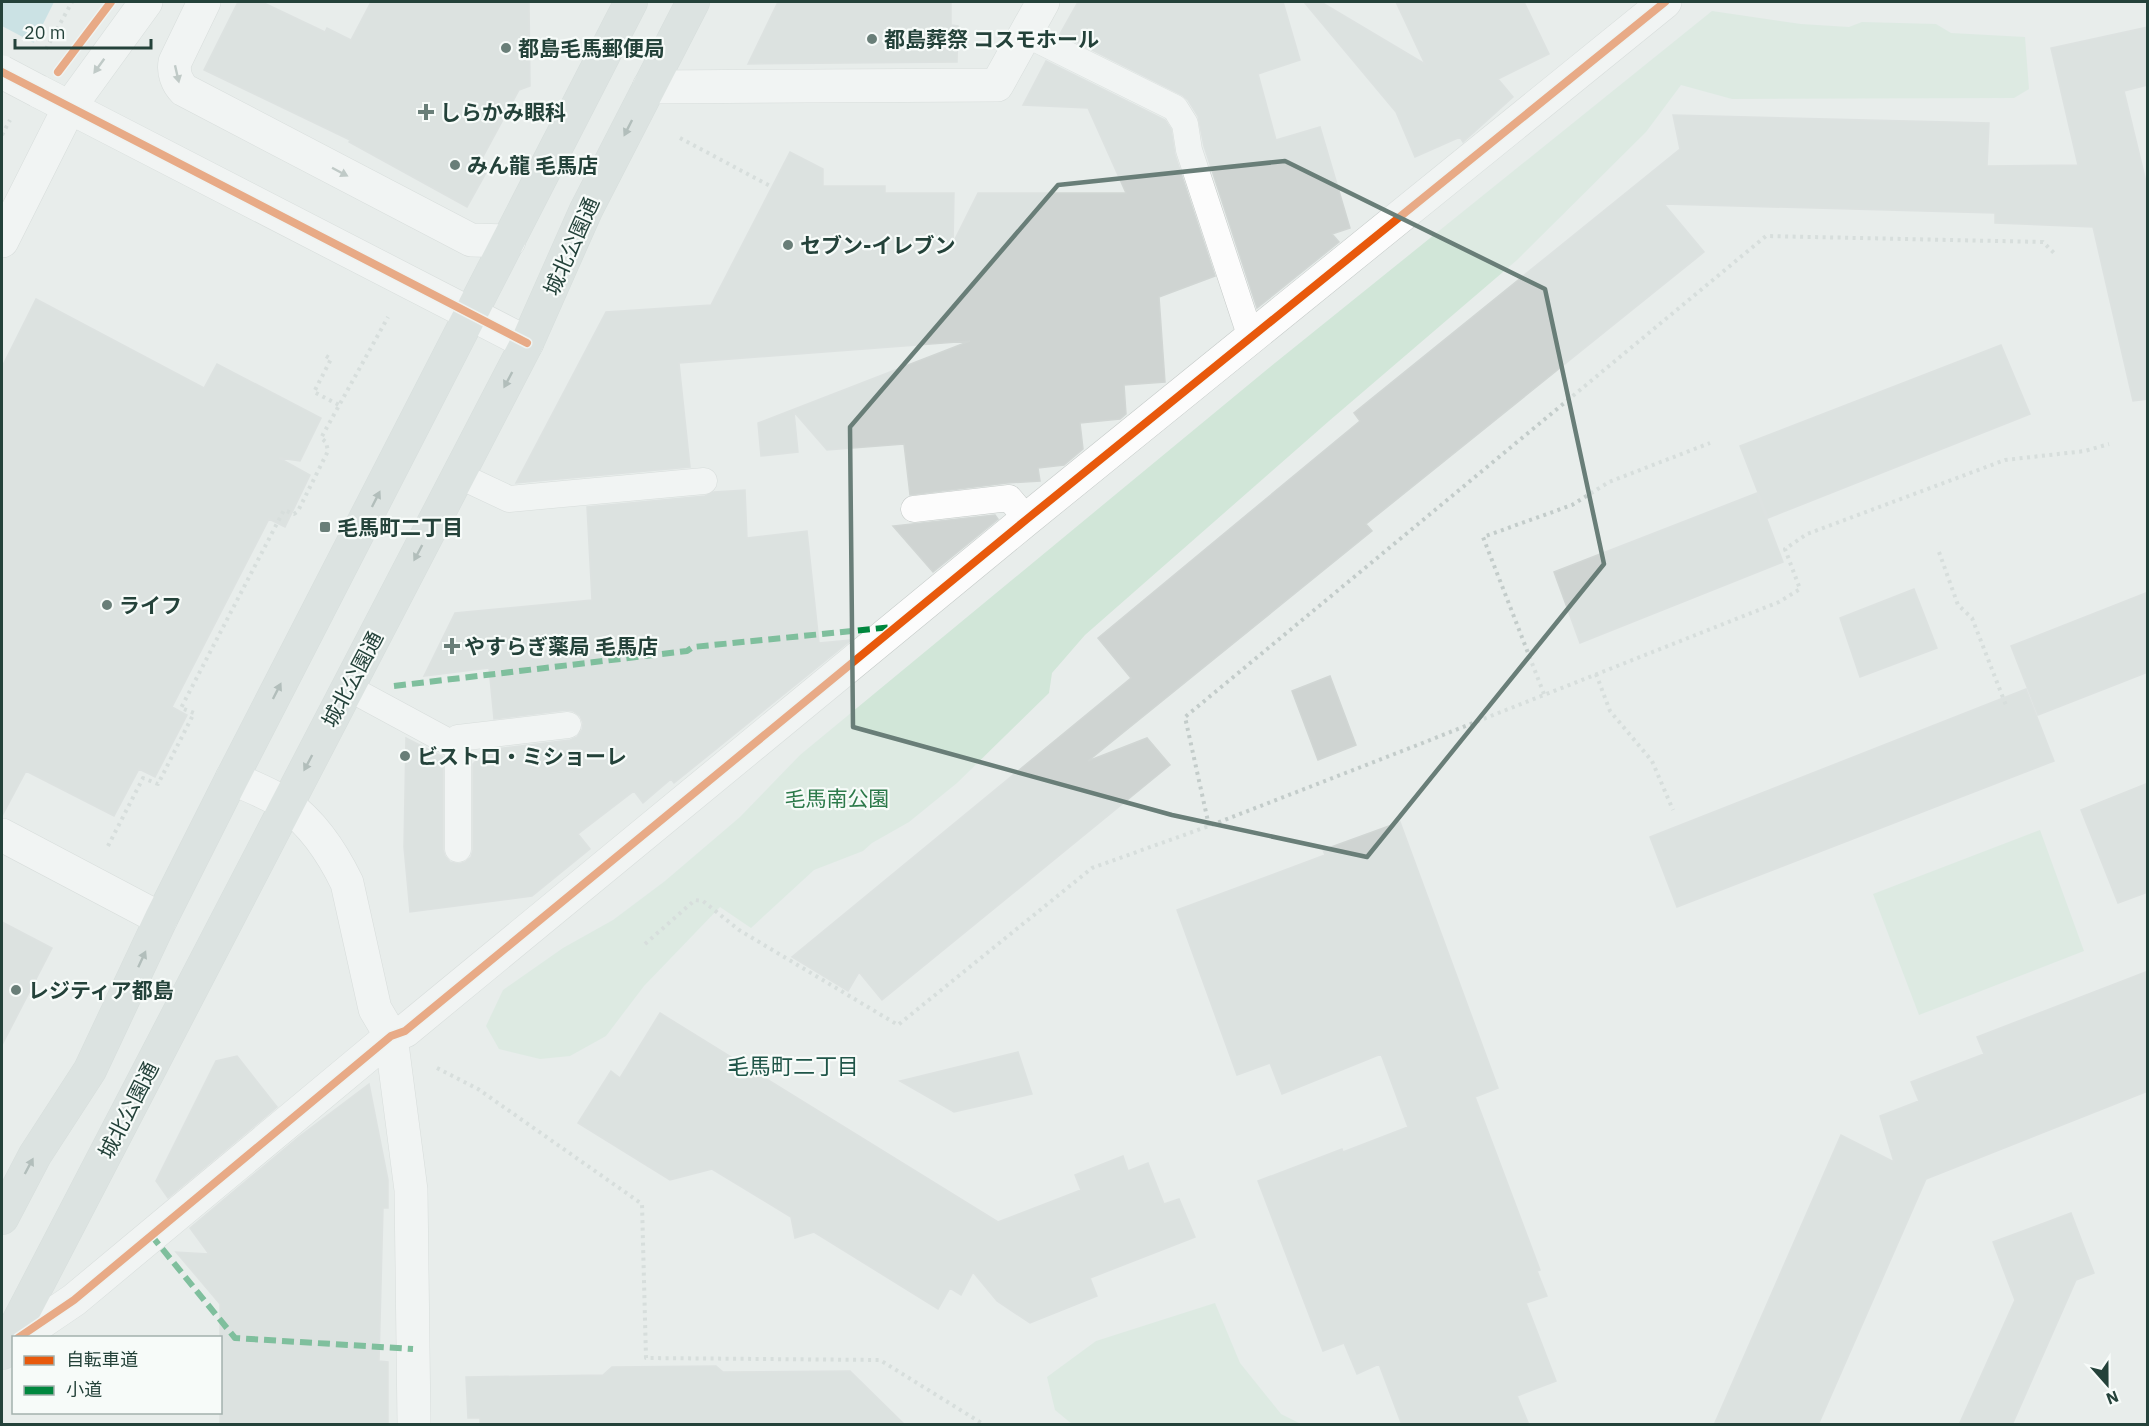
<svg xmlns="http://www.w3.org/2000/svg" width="2149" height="1426" viewBox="0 0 2149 1426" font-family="'IBM Plex Sans','Noto Sans JP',sans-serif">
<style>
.green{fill:#d1e6d8}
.water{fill:#a9d4db}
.pier{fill:#e8edeb}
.building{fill:#cfd4d2;stroke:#d1d6d4;stroke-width:1.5}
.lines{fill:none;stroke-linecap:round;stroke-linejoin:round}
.service-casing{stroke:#c5cac8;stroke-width:27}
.minor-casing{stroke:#c5cac8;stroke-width:34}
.tertiary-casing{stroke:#c5cac8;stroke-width:34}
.primary-casing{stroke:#c3ccc9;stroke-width:34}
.path{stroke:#c3ccca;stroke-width:4;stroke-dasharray:3 4.5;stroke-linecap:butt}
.service{stroke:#fcfcfc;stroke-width:26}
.minor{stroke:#fcfcfc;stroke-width:33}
.tertiary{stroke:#fcfcfc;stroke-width:33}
.primary{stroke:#cfd7d5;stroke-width:33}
.tertiary-bridge-casing{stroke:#c5cac8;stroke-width:34;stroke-linecap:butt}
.tertiary-bridge{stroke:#fcfcfc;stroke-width:33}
.quiet{stroke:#00873e;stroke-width:6;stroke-dasharray:12 6;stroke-linecap:butt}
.cycleway-casing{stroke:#f7fbf9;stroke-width:11}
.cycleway{stroke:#e8590c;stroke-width:8}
.oneway{fill:#909f9b}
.oneway2{fill:#718580}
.marked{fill:none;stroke:#697e78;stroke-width:4.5;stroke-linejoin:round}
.poi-dot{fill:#697e78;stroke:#f7fbf9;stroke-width:2}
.labels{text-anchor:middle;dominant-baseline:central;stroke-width:4.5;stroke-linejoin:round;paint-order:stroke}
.poi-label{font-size:21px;font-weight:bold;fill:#24423a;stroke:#f7fbf9;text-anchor:start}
.street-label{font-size:21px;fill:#24423a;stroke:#f7fbf9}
.park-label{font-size:21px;fill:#2d7a4b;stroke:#f7fbf9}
.neighbourhood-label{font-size:22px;fill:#1f5548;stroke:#f7fbf9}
</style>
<rect width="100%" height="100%" fill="#e8edeb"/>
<path class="green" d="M1712 11 1801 24 1849 27 1862 22 1936 24 1951 33 2025 37 2029 89 2014 98 1732 99 1681 85 1646 132 1517 260 1329 421 1085 635 1052 673 1049 693 957 783 909 822 872 843 863 851 814 870 751 928 720 907 644 986 606 1036 570 1056 540 1059 499 1049 486 1026 503 990 563 948 613 920 665 881 740 817 800 755 1270 367Z
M2040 830 2084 951 1919 1015 1873 894Z
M1215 1303 1240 1363 1281 1414 1301 1424H1072L1055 1410 1047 1377 1096 1341Z"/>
<path class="water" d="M2 2H54L2 106Z"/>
<path class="pier" d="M2 26 36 44 4 107 2 109Z"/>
<path class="building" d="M238 2H262L325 32 327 28 351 40 371 2H529L530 86 519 90 478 166 487 171 467 207 349 142 350 140 204 70Z
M778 2H951V25L958 26 957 62 748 64Z
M1078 2H1283L1300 60 1258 74 1276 140 1320 127 1350 228 1332 234 1339 242 1257 308 1204 146 1198 116 1188 100 1182 95 1060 34Z
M1304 2H1321L1425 64 1396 2H1524L1549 54 1498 79 1513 97 1463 142 1460 137 1415 157 1396 112Z
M2148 27V85L2124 91 2148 190V399L2133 401 2093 227 1995 223V213L1664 204 1704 252 1366 524 1372 531 1088 761 1147 738 1170 765 882 1000 859 972 848 991 792 957 1131 678 1098 638 1360 421 1354 413 1680 149 1673 115 1989 123 1987 166 2078 165 2051 48Z
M1046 61 1165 120 1171 129 1175 155 1215 276 1159 297 1165 382 1124 385 1126 414 1120 419 1080 423 1083 449 1064 465 1038 468 1040 481 1007 483 910 495 904 444 827 450 794 412 798 452 761 456 758 423 970 341 679 363 690 467 516 483 606 312 711 305 790 152 823 169V186H885V193H954L953 243 978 193H1126L1088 108 1023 105Z
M36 299 204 388 217 364 321 418 300 461 279 458 310 475 285 527 269 519 172 707 187 715 155 777 139 769 114 816 26 771 2 816V367Z
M2001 345 2030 414 1768 518 1740 446Z
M745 490 747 538 807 531 819 643 851 640 674 783 671 779 643 803 634 791 578 834 590 849 532 896 410 912 404 847 406 738 443 757V850L445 856 450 862 459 864 465 862 471 857 473 850V764L486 750 570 740 577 737 582 730 583 723 580 716 573 711 567 710 494 719 489 668 424 676 455 613 592 600 587 507 705 496 714 492Z
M1757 493 1783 562 1580 643 1554 572Z
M995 515 998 519 933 572 893 526Z
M1914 589 1937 648 1860 677 1840 618Z
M2148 592V672L2038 715 2011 646Z
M1330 676 1356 745 1318 760 1292 691Z
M2026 689 2054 761 1677 907 1650 837Z
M2148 783V892L2118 903 2081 810Z
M1400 822 1498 1088 1475 1097 1540 1270 1537 1271 1547 1296 1526 1303 1556 1381 1517 1396 1529 1425H1402L1379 1364 1357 1374 1344 1343 1323 1351 1258 1181 1342 1149 1343 1152 1408 1127 1381 1054 1282 1094 1270 1063 1237 1075 1177 910 1325 855 1323 850Z
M2 922 52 948 2 1045Z
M2148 971V1091L1926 1179 1818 1425H1714L1841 1135 1894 1162 1880 1116 1919 1101 1911 1082 1984 1054 1977 1037Z
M660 1013 998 1222 1081 1190 1075 1175 1123 1156 1128 1171 1148 1163 1164 1204 1179 1199 1195 1237 1090 1278 1097 1296 1030 1323 997 1301 973 1272 961 1295 950 1288 938 1309 814 1232 795 1238 791 1217 712 1169 670 1180 578 1123 611 1071 620 1078Z
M1018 1052 1032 1094 954 1112 900 1081Z
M237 1056 277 1107 168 1198 156 1181 216 1061Z
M369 1084 388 1180V1208H383L379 1361 388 1362V1425H220V1304L176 1252 209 1254 190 1228 300 1136Z
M2071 1213 2094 1273 2076 1280 2012 1425H1959L2015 1300 1993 1242Z
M716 1366 723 1372 850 1371 905 1425H480V1418H468L466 1377 603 1375 612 1367Z"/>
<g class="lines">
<g class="service-casing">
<path id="service" d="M1026 34 1175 108 1185 124 1189 150 1251 338
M458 475 509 499 704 481
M914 509 1009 498 1027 519
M347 687 458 747
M458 849V738L568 725"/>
</g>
<g class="minor-casing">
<path id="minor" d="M204 2 175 62C173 72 177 83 184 90L471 240 509 241
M649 87 997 85 1043 2
M2 241 69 108 146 2
M391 1036 411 1190 414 1424
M18 1338 74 1300 391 1036 405 1031 1027 519 1665 2"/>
</g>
<g class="tertiary-casing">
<path id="tertiary" d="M38 91 527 343
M232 778C249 786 271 794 287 805 313 824 333 854 347 883L375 1009 391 1036
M2 835 161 919"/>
</g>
<g class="primary-casing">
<path id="primary" d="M2 1218 35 1155 90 1070 161 919 232 778 631 2
M2 1353 527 343 586 210 693 2"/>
</g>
<path class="path" d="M46 49 72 2
M2 135 10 120
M680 138 772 187
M326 356 331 359 314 392 339 405
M1939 552 1958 605 1972 618 2007 708
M1596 674 1610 711 1652 761 1673 810
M1544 694 1483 537 1572 505 1609 482 1710 443
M1209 826 1185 717 1766 236 2043 242 2054 253
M108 846 143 778 158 784 194 713 181 708 284 510 294 514 298 511 328 451 326 442 321 438 388 317
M645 944 695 900 703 901 739 930 898 1025 1092 868 1209 826 1415 746 1779 602 1800 589 1785 549 1807 534 2005 460 2085 451 2109 444
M437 1068 478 1089 642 1204 646 1358 880 1360 983 1424"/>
<use href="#service" class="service"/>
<use href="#minor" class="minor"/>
<use href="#tertiary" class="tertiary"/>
<use href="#primary" class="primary"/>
<g class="tertiary-bridge-casing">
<path id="tertiary-bridge" d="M2 72 38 91"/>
</g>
<use href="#tertiary-bridge" class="tertiary-bridge"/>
<path class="quiet" d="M394 686 687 651 693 647 892 627
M151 1235 235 1338 413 1349"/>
<g class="cycleway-casing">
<path id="cycleway" d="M2 72 527 343
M58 72 111 2
M18 1338 74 1300 391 1036 405 1031 1027 519 1665 2"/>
</g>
<use href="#cycleway" class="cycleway"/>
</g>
<defs><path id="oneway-solid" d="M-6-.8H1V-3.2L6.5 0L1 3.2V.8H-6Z" transform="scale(1.5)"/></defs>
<g class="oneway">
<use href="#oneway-solid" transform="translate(99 66) rotate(126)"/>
<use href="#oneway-solid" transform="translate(177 74) rotate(77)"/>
<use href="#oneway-solid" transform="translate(340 172) rotate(28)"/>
</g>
<g class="oneway2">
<use href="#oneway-solid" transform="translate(628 128) rotate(117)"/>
<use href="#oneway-solid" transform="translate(508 380) rotate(118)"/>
<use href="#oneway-solid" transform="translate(376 499) rotate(-63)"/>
<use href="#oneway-solid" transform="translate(418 553) rotate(118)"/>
<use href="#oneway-solid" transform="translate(277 691) rotate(-63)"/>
<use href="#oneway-solid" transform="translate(308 763) rotate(118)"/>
<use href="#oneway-solid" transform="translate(142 959) rotate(-65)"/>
<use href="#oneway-solid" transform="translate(29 1166) rotate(-62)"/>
</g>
<path d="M0 0H2149V1426H0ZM1285 161 1545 289 1604 564 1367 857 1172 815 853 727 850 427 1058 185Z" fill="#e8edeb" fill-opacity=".55" fill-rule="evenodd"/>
<path class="marked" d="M1285 161 1545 289 1604 564 1367 857 1172 815 853 727 850 427 1058 185Z"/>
<g class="poi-dot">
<circle cx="872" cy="39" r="6"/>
<circle cx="506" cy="48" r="6"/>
<path d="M423 103h6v6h6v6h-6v6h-6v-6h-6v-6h6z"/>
<circle cx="455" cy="165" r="6"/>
<circle cx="788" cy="245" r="6"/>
<rect x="319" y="521" width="12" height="12" rx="3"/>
<circle cx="107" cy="605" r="6"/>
<path d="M449 637h6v6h6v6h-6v6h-6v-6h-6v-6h6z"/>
<circle cx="405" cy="756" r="6"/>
<circle cx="16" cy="990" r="6"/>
</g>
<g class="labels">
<g class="poi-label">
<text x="884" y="39">都島葬祭 コスモホール</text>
<text x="518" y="48">都島毛馬郵便局</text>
<text x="440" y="112">しらかみ眼科</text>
<text x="467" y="165">みん龍 毛馬店</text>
<text x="800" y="245">セブン-イレブン</text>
<text x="337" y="527">毛馬町二丁目</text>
<text x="119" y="605">ライフ</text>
<text x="464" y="646">やすらぎ薬局 毛馬店</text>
<text x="417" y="756">ビストロ・ミショーレ</text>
<text x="28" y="990">レジティア都島</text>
</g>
<g class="street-label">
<text transform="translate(571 246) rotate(-66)">城北公園通</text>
<text transform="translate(352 679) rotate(-62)">城北公園通</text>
<text transform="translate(128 1110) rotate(-63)">城北公園通</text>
</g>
<g class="park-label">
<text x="837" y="798">毛馬南公園</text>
</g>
<g class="neighbourhood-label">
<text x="793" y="1065">毛馬町二丁目</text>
</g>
</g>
<rect width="2149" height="1426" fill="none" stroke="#24423a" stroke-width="6"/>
<rect x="12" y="1336" width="210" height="78" fill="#f7fbf9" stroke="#a3b1ad" stroke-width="1.5"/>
<rect x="24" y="1356" width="30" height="9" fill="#e8590c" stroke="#a3b1ad" stroke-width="1.5"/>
<text x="66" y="1366" font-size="18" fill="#24423a">自転車道</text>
<rect x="24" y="1386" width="30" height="9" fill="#00873e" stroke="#a3b1ad" stroke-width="1.5"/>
<text x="66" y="1396" font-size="18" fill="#24423a">小道</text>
<g transform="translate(2107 1384) rotate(159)" stroke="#f7fbf9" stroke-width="4.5" paint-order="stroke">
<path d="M0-4.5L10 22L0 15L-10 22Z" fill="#24423a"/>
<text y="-9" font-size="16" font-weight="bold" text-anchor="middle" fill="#24423a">N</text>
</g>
<path d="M15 39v9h136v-9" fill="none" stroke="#24423a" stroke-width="3"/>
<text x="24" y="39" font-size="18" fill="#24423a" stroke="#f7fbf9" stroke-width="4.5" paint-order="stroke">20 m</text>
</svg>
